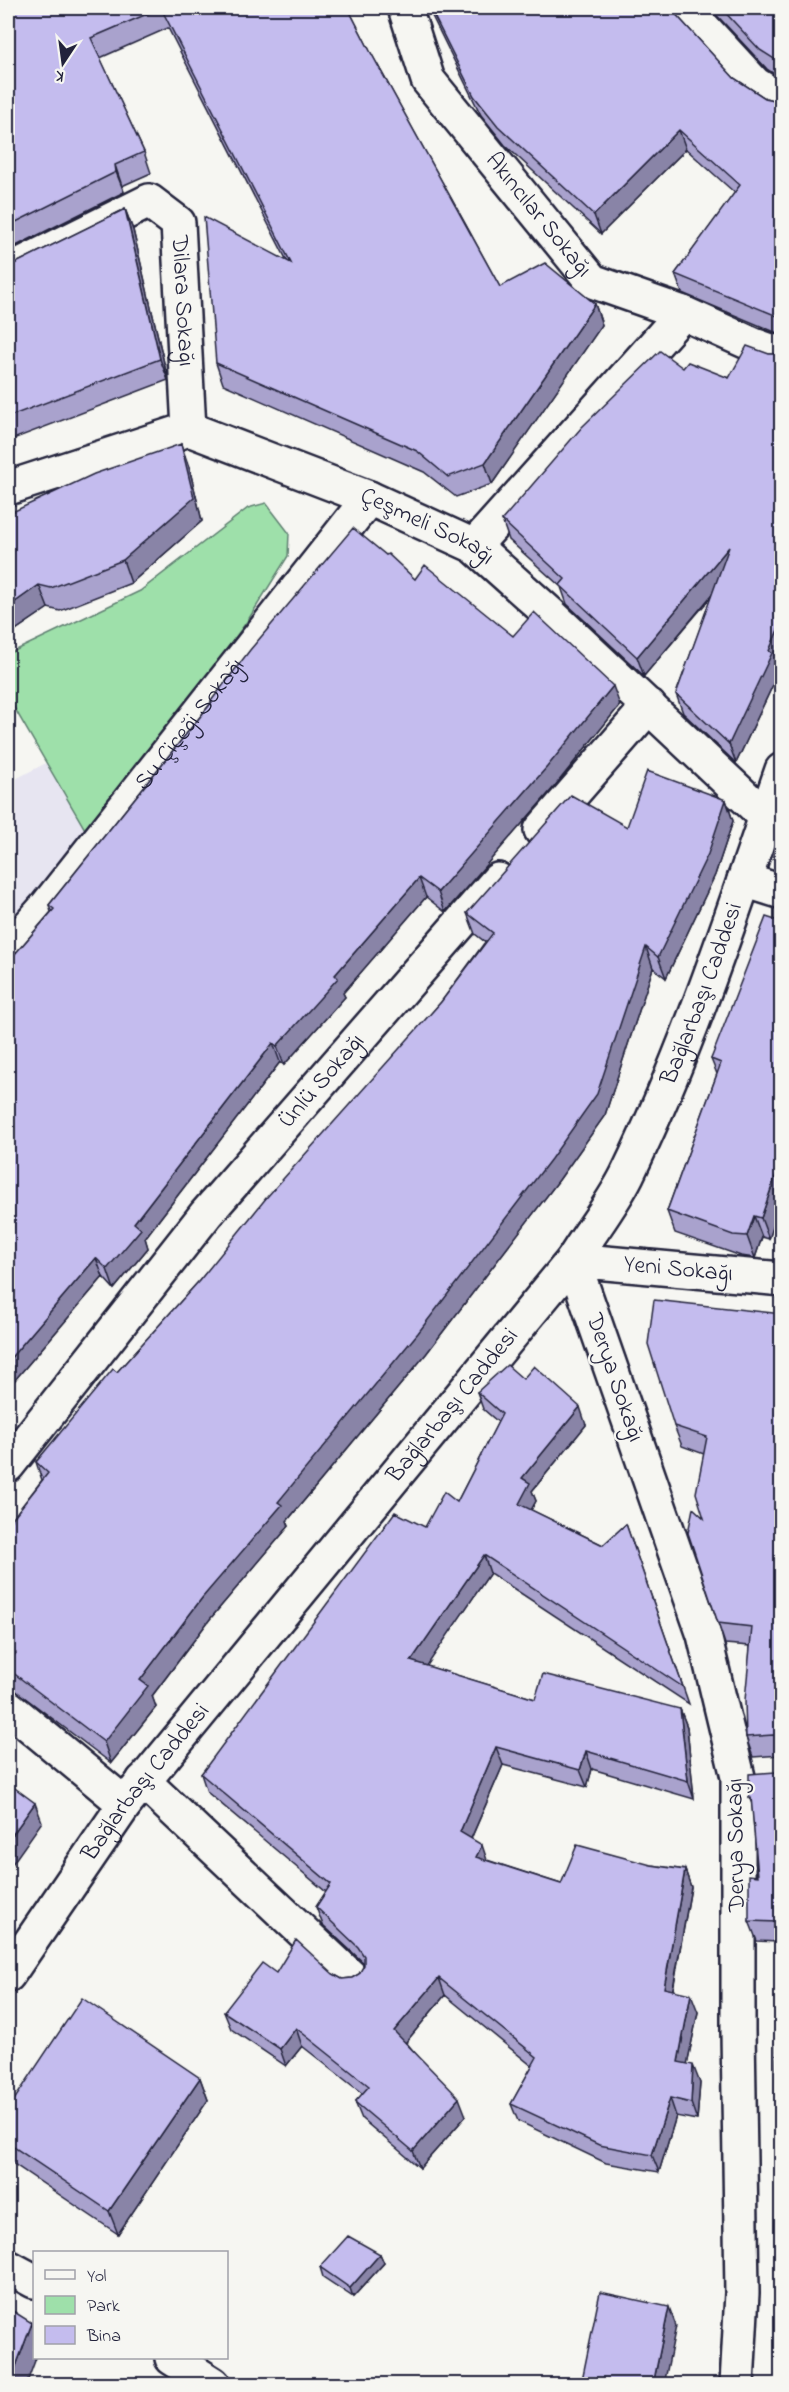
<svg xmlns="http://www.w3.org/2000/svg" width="789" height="2392" viewBox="0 0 789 2392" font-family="'Indie Flower',sans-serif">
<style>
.built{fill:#e7e5f1}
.green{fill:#9ee0aa;stroke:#608172;stroke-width:1.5}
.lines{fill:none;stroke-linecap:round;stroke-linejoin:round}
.minor-casing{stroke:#22223b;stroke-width:38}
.minor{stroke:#f6f6f2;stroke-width:33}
.wall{fill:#a9a2cd;stroke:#22223b;stroke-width:1.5}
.shaded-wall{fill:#8984a7;stroke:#22223b;stroke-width:1.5}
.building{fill:#c4bcee;stroke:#22223b;stroke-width:1.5}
.labels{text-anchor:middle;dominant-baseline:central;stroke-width:4.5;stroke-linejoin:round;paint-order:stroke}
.street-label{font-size:24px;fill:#22223b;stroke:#f6f6f2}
</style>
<rect width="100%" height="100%" fill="#f6f6f2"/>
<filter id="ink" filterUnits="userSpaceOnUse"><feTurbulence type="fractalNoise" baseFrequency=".0167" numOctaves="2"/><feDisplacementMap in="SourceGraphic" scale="12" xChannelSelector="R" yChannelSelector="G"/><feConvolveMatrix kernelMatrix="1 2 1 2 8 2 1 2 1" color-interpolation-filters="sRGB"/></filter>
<g filter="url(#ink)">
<path class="built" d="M46 763 90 838 8 923V783Z"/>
<path class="green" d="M266 503 289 533 288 556 248 620 90 838 8 697V654L140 591 248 508Z"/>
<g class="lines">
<g class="minor-casing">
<g id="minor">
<path id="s1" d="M405 8 428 80 592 281 683 313 754 345 782 355"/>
<path d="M685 8 755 84 782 101"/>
<path id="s2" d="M8 271 149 201 178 223 189 429"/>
<path id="s3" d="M8 488 189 429 369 498 474 546 549 613 766 817"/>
<path d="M474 546 683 313"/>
<path d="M541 830 649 706"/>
<path d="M744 880 782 892"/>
<path id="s4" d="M8 950 46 907 369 498"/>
<path id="s5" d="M8 1465 206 1214 498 880"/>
<path d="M8 1707 125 1804"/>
<path d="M143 1781 352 1978"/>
<path id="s6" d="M8 1975 125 1804 573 1260C590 1232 612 1205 627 1175 690 1045 735 906 782 770"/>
<path d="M8 2267 34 2281"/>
<path d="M172 2358 213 2384"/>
<path id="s7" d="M737 2384 742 2293 738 2031V1777L704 1635 573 1260 782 1279"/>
</g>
</g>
<use href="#minor" class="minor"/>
</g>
<path class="wall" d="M8 8H348L370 51 500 287 595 304 602 325 492 484 456 497 424 472 223 384 216 363 287 261 168 28 100 58 144 152 151 173 122 186 124 192 8 250Z
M428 8H670L734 78 765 98 774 100 782 99V335L682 293 675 274 735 193 686 149 601 234 505 145 481 115Z
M710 8H782V79L767 69Z
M125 209 133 230 168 380 8 441V267Z
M769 354H779L777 666 779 672 736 763 683 713 676 694 712 596 644 676 567 604 561 587 509 540 502 520 683 368 729 378Z
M189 467 202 521 131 583 60 611 48 608 8 635V514Z
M415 579 513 636 620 705 554 787 445 912 426 897 343 993 345 997 284 1065 280 1062 145 1238 148 1248 114 1289 103 1277 8 1388V962L51 912 49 905 211 703V701Z
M726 800 733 821 715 875 666 978 653 968 605 1115 559 1180 426 1354 287 1521 289 1526 210 1619 152 1696 156 1707 111 1763 11 1687 8 1677V1662L9 1661 8 1660V1524L42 1480 36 1462 199 1281 441 1002 485 942 475 934 467 913 627 827Z
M782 922V1201L769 1239 762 1237 755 1258 741 1256 675 1233 667 1211 717 1074 711 1059Z
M782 1314V1755L753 1757 746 1737 750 1646 725 1644 718 1623 704 1518V1454L682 1446 674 1426Z
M523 1379 586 1425 532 1491 536 1501 531 1510 603 1545 626 1524 689 1704 490 1573 426 1666 535 1699 680 1709 687 1727 694 1799 592 1769 587 1787 503 1765 471 1839 487 1860 561 1884 651 1865 685 1870 691 1887 673 1990 698 2012 687 2064 700 2083 697 2120 676 2116 659 2172 606 2163 518 2121 511 2104 532 2066 445 1995 406 2042 466 2116 420 2168 362 2119 355 2102 363 2094 302 2046 286 2066 231 2029 224 2012 276 1973 333 1974 342 1979 352 1978 359 1974 364 1965V1963L323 1925 316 1907 326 1892 207 1792 201 1774 425 1527 457 1502 498 1422 483 1409 477 1392Z
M782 1770V2129L776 2114 778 1942 757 1941 749 1921 758 1876 752 1804 749 1797 776 1772Z
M200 2078 208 2100 118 2234 8 2160V2109Z
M380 2254 384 2263 353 2297 323 2277 320 2267Z"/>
<path class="shaded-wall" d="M679 130 686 149 601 234 594 215Z
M115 165 124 192 116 172Z
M125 209 133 230 168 380 160 359Z
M595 304 602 325 492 484 485 463Z
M181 444 189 467 202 521 131 583 123 560Z
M729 547 736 566 644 676 637 657Z
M39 585 48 608 8 635V607Z
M782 620V656L777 666 779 672 736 763 729 744Z
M613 686 620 705 554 787 445 912 438 892Z
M726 800 733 821 715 875 666 978 658 957Z
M419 878 426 897 343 993 345 997 284 1065 277 1046 335 975Z
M646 947 653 968 605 1115 559 1180 426 1354 287 1521 289 1526 210 1619 152 1696 156 1707 111 1763 104 1742 140 1680 202 1598 278 1502Z
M273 1043 280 1062 145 1238 148 1248 114 1289 107 1269 134 1223Z
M782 1157V1201L769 1239 761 1218Z
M754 1216 762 1237 755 1258 747 1236Z
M96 1258 103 1277 8 1388V1361Z
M580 1407 586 1425 532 1491 536 1501 525 1521 519 1504 522 1478Z
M484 1555 490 1573 418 1679 411 1661Z
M680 1709 687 1727 694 1799 688 1781Z
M496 1747 503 1765 466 1850 460 1832Z
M586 1751 592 1769 587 1787 580 1770Z
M35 1803 42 1822 8 1870V1841Z
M482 1845 488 1863 476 1857Z
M685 1870 691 1887 670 2005 664 1988Z
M439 1978 445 1995 401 2048 394 2031Z
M691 1994 698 2012 684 2079 678 2062Z
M296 2028 302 2046 286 2066 280 2049Z
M693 2065 700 2083 697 2120 691 2103Z
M200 2078 208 2100 118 2234 109 2211Z
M459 2098 466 2116 420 2168 413 2151Z
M670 2098 676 2116 659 2172 652 2155Z
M380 2254 384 2263 353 2297 350 2288Z
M669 2307 676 2326 664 2385H653Z
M32 2323 34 2330V2358H36L26 2385H9Z"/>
<path class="building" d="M8 8H161L91 38 144 152 115 165 116 172 8 226Z
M161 8H348L370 51 500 287 545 263 595 304 485 463 448 477 417 451 216 363 204 217 291 263Z
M430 8H670L734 78 765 98 774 100 782 99V318L675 274 740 185 679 130 594 215 498 126 474 96Z
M721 8H782V64L760 50Z
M125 209 160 359 8 417V267Z
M747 346 769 354H779L782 353V620L769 651 772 653 729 744 676 694 729 547 637 657 560 585 565 579 502 520 582 427 660 351 683 368 688 362 729 378Z
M181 444 194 498 123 560 51 588 39 585 8 607V514L94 474Z
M353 528 386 555 388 554 415 579 425 565 513 636 534 612 613 686 547 767 438 892 419 878 335 975 338 978 277 1046 273 1043 134 1223 141 1229 107 1269 96 1258 8 1361V1233L13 1227 8 1222V962L54 909 49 905 212 702 211 701 250 650Z
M647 771 726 800 708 854 658 957 646 947 597 1094 551 1159 418 1333 278 1502 282 1505 202 1598 140 1680 148 1686 104 1742 8 1669V1662L16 1653 8 1646V1524L48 1473 36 1462 113 1369 117 1372 199 1281 267 1197 441 1002 493 933 467 913 571 795 627 827Z
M766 917 782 922V1157L761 1218 754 1216 747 1236 733 1235 667 1211 721 1063 711 1059Z
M654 1300 782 1314V1736L773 1735 746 1737 745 1700 752 1627 718 1623 688 1533 693 1508 704 1518 696 1493 707 1437 674 1426 648 1344Z
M507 1365 523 1379 534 1366 580 1407 522 1478 530 1483 519 1504 603 1545 626 1524 683 1687 484 1555 411 1661 535 1699 543 1674 680 1709 688 1781 586 1751 580 1770 496 1747 460 1832 482 1845 476 1857 561 1884 577 1845 651 1865 685 1870 664 1988 691 1994 678 2062 693 2065 691 2103 670 2098 652 2155 599 2145 511 2104 537 2057 439 1978 394 2031 459 2098 413 2151 355 2102 369 2086 296 2028 280 2049 224 2012 262 1963 276 1973 296 1940 333 1974 342 1979 352 1978 359 1974 364 1965V1956L358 1947 316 1907 331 1884 201 1774 395 1512 425 1527 444 1492 457 1502 502 1414 477 1392Z
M782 1770V2113L776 2114 778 1922 749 1921V1875L758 1876 751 1797H749V1774L776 1772Z
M8 1783 35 1803 8 1841Z
M82 1998 200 2078 109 2211 8 2143V2109Z
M348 2236 380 2254 350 2288 320 2267Z
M600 2292 669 2307 653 2385H581Z
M8 2308 32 2323 9 2385H8Z"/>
</g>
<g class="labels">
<g class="street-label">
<text stroke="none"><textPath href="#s1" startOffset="250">Akıncılar Sokağı</textPath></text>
<text stroke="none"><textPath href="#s2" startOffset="272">Dilara Sokağı</textPath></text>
<text stroke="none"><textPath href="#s3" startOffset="448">Çeşmeli Sokağı</textPath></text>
<text stroke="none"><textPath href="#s4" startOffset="290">Su Çiçeği Sokağı</textPath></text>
<text stroke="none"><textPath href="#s6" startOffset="1209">Bağlarbaşı Caddesi</textPath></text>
<text stroke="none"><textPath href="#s5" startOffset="496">Ünlü Sokağı</textPath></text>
<text stroke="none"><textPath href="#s7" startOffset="1256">Yeni Sokağı</textPath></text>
<text transform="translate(614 1378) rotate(71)">Derya Sokağı</text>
<text stroke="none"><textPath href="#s6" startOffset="723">Bağlarbaşı Caddesi</textPath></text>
<text stroke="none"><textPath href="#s6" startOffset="237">Bağlarbaşı Caddesi</textPath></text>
<text transform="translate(737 1845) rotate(-91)">Derya Sokağı</text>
</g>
</g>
<rect width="789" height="2392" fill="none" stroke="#f6f6f2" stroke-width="30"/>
<rect x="15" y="15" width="759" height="2362" fill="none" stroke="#22223b" stroke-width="2" filter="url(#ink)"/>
<rect x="33" y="2251" width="195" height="108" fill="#f6f6f2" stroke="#a1a1a9" stroke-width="1.5"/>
<rect x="45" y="2270" width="30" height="9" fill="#f6f6f2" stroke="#a1a1a9" stroke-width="1.5"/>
<text x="87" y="2281" font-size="18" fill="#22223b">Yol</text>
<rect x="45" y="2296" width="30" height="18" fill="#9ee0aa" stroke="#a1a1a9" stroke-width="1.5"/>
<text x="87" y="2311" font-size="18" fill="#22223b">Park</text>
<rect x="45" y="2326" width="30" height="18" fill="#c4bcee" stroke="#a1a1a9" stroke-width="1.5"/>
<text x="87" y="2341" font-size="18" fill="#22223b">Bina</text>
<g transform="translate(63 63) rotate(193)" stroke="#f6f6f2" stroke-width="4.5" paint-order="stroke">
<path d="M0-4.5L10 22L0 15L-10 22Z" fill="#22223b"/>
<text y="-9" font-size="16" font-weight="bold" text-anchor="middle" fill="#22223b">K</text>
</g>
</svg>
